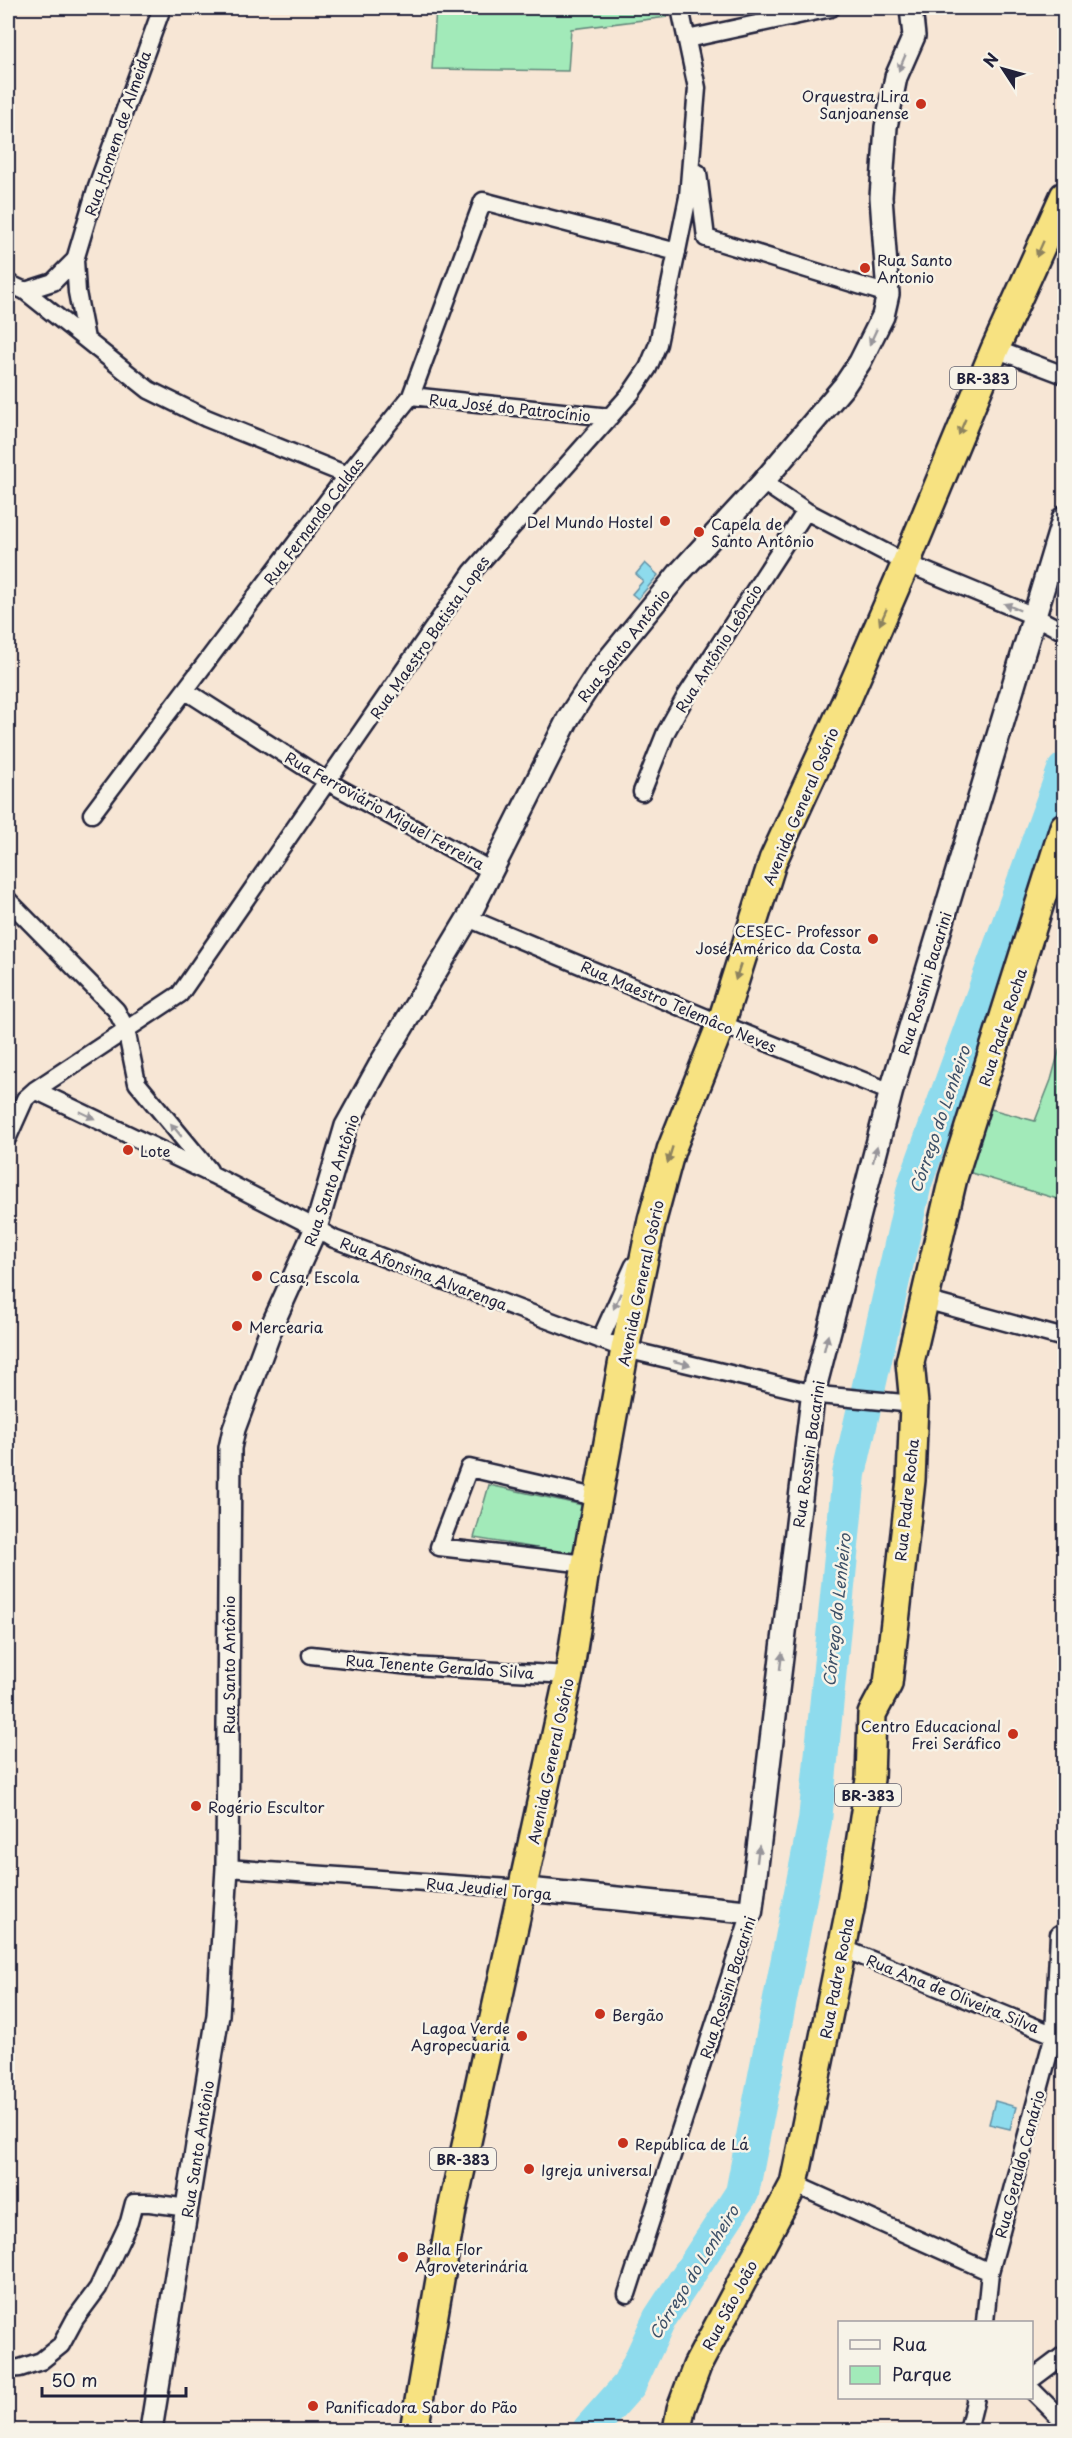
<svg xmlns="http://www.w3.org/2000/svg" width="1072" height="2438" font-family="'Playpen Sans',sans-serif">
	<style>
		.green { fill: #a2eab9; stroke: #62867a; stroke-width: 1.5 }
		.water { fill: #8edbed; stroke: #6391a6; stroke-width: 1.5 }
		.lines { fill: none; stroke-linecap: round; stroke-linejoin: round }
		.river { stroke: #8edbed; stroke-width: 34 }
		.minor-casing { stroke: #22223b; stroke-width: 21 }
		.tertiary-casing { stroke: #22223b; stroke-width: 26 }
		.secondary-casing { stroke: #22223b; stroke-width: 27 }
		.trunk-casing { stroke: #22223b; stroke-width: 32 }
		.minor { stroke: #f7f3e8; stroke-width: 16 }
		.tertiary { stroke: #f7f3e8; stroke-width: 21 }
		.secondary { stroke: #f7f3e8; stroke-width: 22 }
		.trunk { stroke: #f7e281; stroke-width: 27 }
		.oneway { fill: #97959a }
		.oneway2 { fill: #8c825e }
		.poi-dot { fill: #c8321e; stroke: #f7f3e8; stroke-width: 2 }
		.labels { text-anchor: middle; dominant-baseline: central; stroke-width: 5; stroke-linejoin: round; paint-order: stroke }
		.shield { fill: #f7f3e8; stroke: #62616f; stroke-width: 1.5 }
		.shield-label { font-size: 14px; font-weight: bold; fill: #22223b }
		.poi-label { font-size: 15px; fill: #22223b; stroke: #f7f3e8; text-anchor: start }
		.street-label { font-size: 15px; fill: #22223b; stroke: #f7f3e8 }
		.water-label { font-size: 16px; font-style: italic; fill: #3d5068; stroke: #f7f3e8 }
	</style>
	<rect width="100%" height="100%" fill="#f7e6d5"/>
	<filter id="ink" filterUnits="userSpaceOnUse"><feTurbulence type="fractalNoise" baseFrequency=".0167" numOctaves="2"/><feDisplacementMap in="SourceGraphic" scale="12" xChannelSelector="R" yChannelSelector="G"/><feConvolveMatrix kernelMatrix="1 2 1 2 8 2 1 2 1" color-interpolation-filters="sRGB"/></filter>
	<g filter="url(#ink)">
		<path class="green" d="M436,8H665L667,17L571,29L568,71L432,69Z
			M1064,1033V1201L968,1172L987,1108L1035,1121L1051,1080Z
			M489,1485L582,1505L573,1554L474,1538Z"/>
		<path class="water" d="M645,563L658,575L638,599L632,594L643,581L636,574Z
			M995,2101L1016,2107L1010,2129L989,2124Z"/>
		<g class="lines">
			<path class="river" d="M589,2430L629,2385L660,2318L742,2193L815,1821L849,1474L915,1183L1064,770"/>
			<g class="minor-casing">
				<path id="minor" d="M687,39L831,8
					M698,173L706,238L888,294
					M75,260L97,186L162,8
					M8,283L25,291L149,390L206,418L347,475
					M25,291L53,282L75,260L77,292L86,339
					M995,349L1064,375
					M411,396L610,417
					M763,482L806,511L906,563L1034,616L1064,632
					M186,691L328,782L492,871
					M642,792L666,732L686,696L806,511
					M92,814L347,475L411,396L483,201L677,252
					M8,900L116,1010L126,1029L137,1083L209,1170
					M468,918L721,1024L891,1092
					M35,1090L213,1175L316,1228L334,1239L625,1349L819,1395L914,1404
					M8,1137L25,1099L35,1090L180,994L472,572L631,393L648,368L658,344L688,197L697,88L680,8
					M925,1300L1064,1338
					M600,1340L634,1265
					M586,1564L439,1547L469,1468L599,1498
					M311,1655L411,1666L569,1675
					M227,1868L523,1889
					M842,1948L1064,2039
					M794,2184L990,2272
					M627,2294L751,1912
					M985,2322L990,2272L1054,2034L1059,1934
					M8,2369L20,2368L41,2361L61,2345L75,2319L98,2288L129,2222L134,2203H150L188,2208
					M1032,2379L1064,2355
					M1032,2390L1064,2422
					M968,2430L976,2398"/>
			</g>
			<g class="tertiary-casing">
				<path id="tertiary" d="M151,2430L218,2015L227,1868L230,1448L234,1429L274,1321L316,1228L346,1126L382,1061L468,918L569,717L599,671L680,572L763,482L844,386L860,362L883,316L888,294L881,197L886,127L896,77L914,36L911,8"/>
			</g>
			<g class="secondary-casing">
				<path id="secondary" d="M523,1889L751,1912L813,1394L891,1092L1064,518"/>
			</g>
			<g class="trunk-casing">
				<path id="trunk" d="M414,2430L452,2210L569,1675L586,1564L625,1349L652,1220L671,1150L721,1024L773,860L847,699L906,563L995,349L1064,196
					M677,2430L681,2409L697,2366L794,2184L850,1909L870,1779L872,1714L888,1684L911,1480L914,1404L910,1362L953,1178L1064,827"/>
			</g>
			<use href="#minor" class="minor"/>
			<use href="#tertiary" class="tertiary"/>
			<use href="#secondary" class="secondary"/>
			<use href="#trunk" class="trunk"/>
		</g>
		<defs><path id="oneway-solid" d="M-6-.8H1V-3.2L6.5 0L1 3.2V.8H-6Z" transform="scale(1.5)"/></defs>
		<g class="oneway">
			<use href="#oneway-solid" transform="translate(902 63) rotate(113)"/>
			<use href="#oneway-solid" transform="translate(873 337) rotate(115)"/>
			<use href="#oneway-solid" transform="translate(1012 607) rotate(-157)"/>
			<use href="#oneway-solid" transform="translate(87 1115) rotate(26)"/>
			<use href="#oneway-solid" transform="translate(176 1130) rotate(-130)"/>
			<use href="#oneway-solid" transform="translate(875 1154) rotate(-76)"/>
			<use href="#oneway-solid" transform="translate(617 1301) rotate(114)"/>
			<use href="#oneway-solid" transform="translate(826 1343) rotate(-76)"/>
			<use href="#oneway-solid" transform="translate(682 1363) rotate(13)"/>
			<use href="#oneway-solid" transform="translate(781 1661) rotate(-83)"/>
			<use href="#oneway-solid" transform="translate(758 1854) rotate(-83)"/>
		</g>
		<g class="oneway2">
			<use href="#oneway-solid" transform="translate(1040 249) rotate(114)"/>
			<use href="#oneway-solid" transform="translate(962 427) rotate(113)"/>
			<use href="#oneway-solid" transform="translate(883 617) rotate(114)"/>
			<use href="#oneway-solid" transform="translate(738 972) rotate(108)"/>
			<use href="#oneway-solid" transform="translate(670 1155) rotate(107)"/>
		</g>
	</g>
	<g class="poi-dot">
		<circle cx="921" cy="104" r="6"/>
		<circle cx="865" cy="268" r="6"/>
		<circle cx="665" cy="521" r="6"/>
		<circle cx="699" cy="532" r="6"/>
		<circle cx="873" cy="939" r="6"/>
		<circle cx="128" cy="1150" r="6"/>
		<circle cx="257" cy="1276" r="6"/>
		<circle cx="237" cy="1326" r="6"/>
		<circle cx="1013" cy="1734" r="6"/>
		<circle cx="196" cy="1806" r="6"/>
		<circle cx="600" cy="2014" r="6"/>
		<circle cx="522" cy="2036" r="6"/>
		<circle cx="623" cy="2143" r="6"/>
		<circle cx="529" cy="2169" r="6"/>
		<circle cx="403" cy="2257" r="6"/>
		<circle cx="313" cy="2406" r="6"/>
	</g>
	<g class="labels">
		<g class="shield">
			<rect x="950" y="367" width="66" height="22" rx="4.5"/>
			<rect x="835" y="1784" width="66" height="22" rx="4.5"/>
			<rect x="430" y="2148" width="66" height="22" rx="4.5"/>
		</g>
		<g class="shield-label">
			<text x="983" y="378">BR-383</text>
			<text x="868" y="1795">BR-383</text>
			<text x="463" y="2159">BR-383</text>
		</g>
		<g class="poi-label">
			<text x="909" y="95" text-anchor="end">Orquestra Lira<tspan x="909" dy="17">Sanjoanense</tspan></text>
			<text x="877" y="259">Rua Santo<tspan x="877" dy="17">Antonio</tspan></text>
			<text x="653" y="521" text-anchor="end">Del Mundo Hostel</text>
			<text x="711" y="523">Capela de<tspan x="711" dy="17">Santo Antônio</tspan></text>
			<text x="861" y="930" text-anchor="end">CESEC- Professor<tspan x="861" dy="17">José Américo da Costa</tspan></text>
			<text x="140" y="1150">Lote</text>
			<text x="269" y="1276">Casa, Escola</text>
			<text x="249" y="1326">Mercearia</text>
			<text x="1001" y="1725" text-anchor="end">Centro Educacional<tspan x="1001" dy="17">Frei Seráfico</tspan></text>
			<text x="208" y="1806">Rogério Escultor</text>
			<text x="612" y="2014">Bergão</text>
			<text x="510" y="2027" text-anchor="end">Lagoa Verde<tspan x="510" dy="17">Agropecuaria</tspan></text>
			<text x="635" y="2143">Republica de Lá</text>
			<text x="541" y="2169">Igreja universal</text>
			<text x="415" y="2248">Bella Flor<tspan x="415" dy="17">Agroveterinária</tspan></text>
			<text x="325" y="2406">Panificadora Sabor do Pão</text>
		</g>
		<g class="street-label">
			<text transform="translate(117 133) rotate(-71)">Rua Homem de Almeida</text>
			<text transform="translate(510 407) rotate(6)">Rua José do Patrocínio</text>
			<text transform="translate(313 521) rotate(-53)">Rua Fernando Caldas</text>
			<text transform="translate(429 637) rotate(-55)">Rua Maestro Batista Lopes</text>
			<text transform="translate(623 645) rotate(-52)">Rua Santo Antônio</text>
			<text transform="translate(718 648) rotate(-58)">Rua Antônio Leôncio</text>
			<text transform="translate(800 806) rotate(-67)">Avenida General Osório</text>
			<text transform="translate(385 810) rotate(29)">Rua Ferroviário Miguel Ferreira</text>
			<text transform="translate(924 983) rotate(-73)">Rua Rossini Bacarini</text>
			<text transform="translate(679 1006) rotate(23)">Rua Maestro Telemâco Neves</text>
			<text transform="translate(1002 1027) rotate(-72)">Rua Padre Rocha</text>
			<text transform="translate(331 1180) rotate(-71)">Rua Santo Antônio</text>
			<text transform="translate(424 1273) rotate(21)">Rua Afonsina Alvarenga</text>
			<text transform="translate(640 1283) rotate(-78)">Avenida General Osório</text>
			<text transform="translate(808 1454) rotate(-82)">Rua Rossini Bacarini</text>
			<text transform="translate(906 1500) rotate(-84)">Rua Padre Rocha</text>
			<text transform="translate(228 1665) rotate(-90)">Rua Santo Antônio</text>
			<text transform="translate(440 1666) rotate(4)">Rua Tenente Geraldo Silva</text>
			<text transform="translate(550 1761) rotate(-78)">Avenida General Osório</text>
			<text transform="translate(489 1888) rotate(5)">Rua Jeudiel Torga</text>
			<text transform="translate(836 1978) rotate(-79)">Rua Padre Rocha</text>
			<text transform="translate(727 1987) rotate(-72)">Rua Rossini Bacarini</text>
			<text transform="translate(953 1993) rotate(22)">Rua Ana de Oliveira Silva</text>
			<text transform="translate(197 2149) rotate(-81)">Rua Santo Antônio</text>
			<text transform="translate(1019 2164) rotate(-75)">Rua Geraldo Canário</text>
			<text transform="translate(729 2305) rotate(-62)">Rua São João</text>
		</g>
		<g class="water-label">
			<text transform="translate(939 1119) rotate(-71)">Córrego do Lenheiro</text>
			<text transform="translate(836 1610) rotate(-84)">Córrego do Lenheiro</text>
			<text transform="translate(693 2272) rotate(-58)">Córrego do Lenheiro</text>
		</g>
	</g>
	<rect width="1072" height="2438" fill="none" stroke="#f7f3e8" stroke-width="30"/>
	<rect x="15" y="15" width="1042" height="2408" fill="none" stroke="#22223b" stroke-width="2" filter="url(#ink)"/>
	<rect x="838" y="2321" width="195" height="78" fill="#f7f3e8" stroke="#a29fa3" stroke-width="1.5"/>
	<rect x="850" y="2340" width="30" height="9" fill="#f7f3e8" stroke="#a29fa3" stroke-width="1.5"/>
	<text x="892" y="2351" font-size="18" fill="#22223b">Rua</text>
	<rect x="850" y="2366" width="30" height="18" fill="#a2eab9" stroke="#a29fa3" stroke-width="1.5"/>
	<text x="892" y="2381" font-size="18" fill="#22223b">Parque</text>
	<g transform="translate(1003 69) rotate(306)" stroke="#f7f3e8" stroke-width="4.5" paint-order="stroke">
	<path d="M0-4.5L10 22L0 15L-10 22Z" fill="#22223b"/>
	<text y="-9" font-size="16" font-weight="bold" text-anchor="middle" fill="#22223b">N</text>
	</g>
	<path d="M42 2387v9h144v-9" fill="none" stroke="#22223b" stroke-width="3"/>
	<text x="51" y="2387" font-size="18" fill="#22223b" stroke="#f7f3e8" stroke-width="4.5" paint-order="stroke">50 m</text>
</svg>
